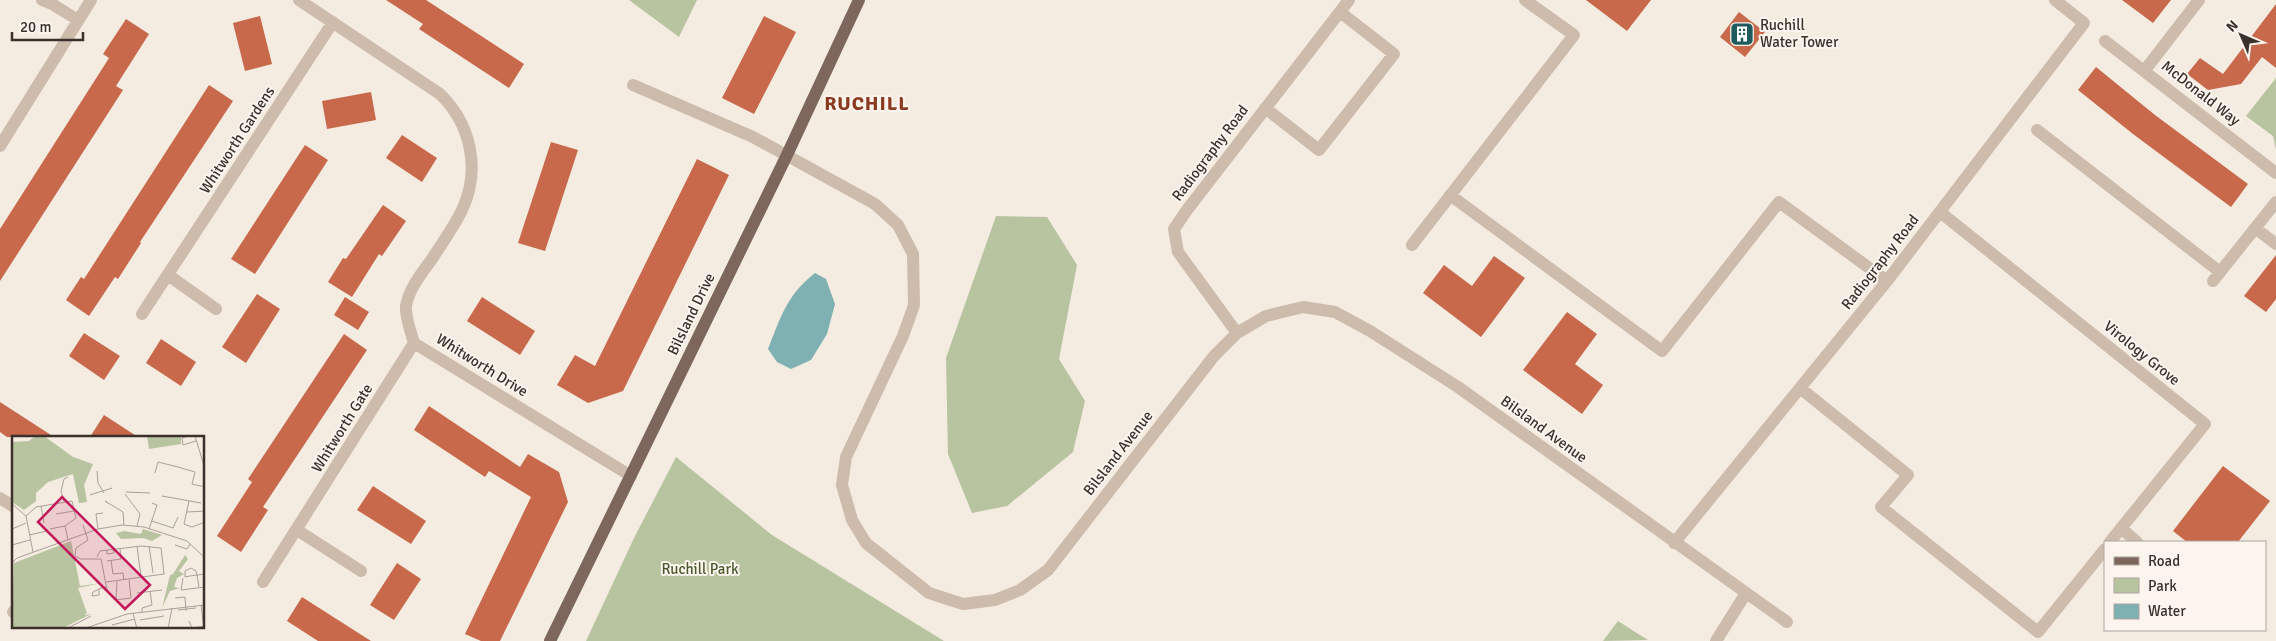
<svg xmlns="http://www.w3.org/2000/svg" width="2276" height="641" font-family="Signika,sans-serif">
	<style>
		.green { fill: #b8c4a0 }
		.water { fill: #7fb0b2 }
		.building { fill: #c8694b }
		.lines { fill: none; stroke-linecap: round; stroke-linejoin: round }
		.minor { stroke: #cdbbac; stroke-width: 12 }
		.major { stroke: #7d675c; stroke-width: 12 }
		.labels { text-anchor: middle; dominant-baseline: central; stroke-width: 4; stroke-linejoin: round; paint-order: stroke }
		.poi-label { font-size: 15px; fill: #3b302b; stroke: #fbf5ee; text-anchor: start }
		.street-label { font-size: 15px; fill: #3b302b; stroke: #fbf5ee }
		.park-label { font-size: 15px; fill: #4a5a2e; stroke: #fbf5ee }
		.district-label { font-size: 20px; font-weight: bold; letter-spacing: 1px; fill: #8c3b22; stroke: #fbf5ee }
		.inset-road { fill: none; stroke: #aaa098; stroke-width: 1 }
		.view { fill: #c2185b; fill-opacity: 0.15; stroke: #c2185b; stroke-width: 2.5 }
		.inset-edge { fill: none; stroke: #3b302b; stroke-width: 2.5 }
	</style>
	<rect width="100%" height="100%" fill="#f4ebe1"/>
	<path class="green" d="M629,0H697L679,37Z
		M2276,78V150L2273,136L2246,116Z
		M996,216L1047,217L1077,265L1059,359L1085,401L1073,452L1007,506L972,513L948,454L946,358Z
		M676,457L772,535L944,641H586L634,538Z
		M1618,621L1648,640L1603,641Z"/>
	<path class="water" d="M815,273L826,279L835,304L827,334L811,360L791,369L777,362L768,349C781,317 786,296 815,273Z"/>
	<path class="building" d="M386,0H426L524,64L509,88L419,29L423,24Z
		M1586,0H1651L1627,31Z
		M2122,0H2171L2153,23Z
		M2276,4V68L2262,57L2241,84L2208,90L2187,74L2200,58L2223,74Z
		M1739,12L1765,32L1745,57L1720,37Z
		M260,16L272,64L245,71L233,23Z
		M764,16L796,32L754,114L722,98Z
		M126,19L149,34L116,86L123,90L0,281V229L109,58L103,54Z
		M2096,67L2155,115L2248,184L2231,207L2133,134L2078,90Z
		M209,85L233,101L140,242L141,243L118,279L115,277L89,316L66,300L81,277L84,279Z
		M371,92L376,120L327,129L322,101Z
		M402,135L437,158L422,182L386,158Z
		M551,142L578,150L545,251L518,243Z
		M305,145L328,160L255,274L231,259Z
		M697,159L729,175L623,391L588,403L557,385L575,355L595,366Z
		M383,205L406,221L382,256L379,254L352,297L328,282L343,258L346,259Z
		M2276,255V299L2266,312L2244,296Z
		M1494,256L1525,278L1481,337L1423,293L1444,265L1472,286Z
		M257,294L280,309L246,363L222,347Z
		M345,297L369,312L358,330L334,315Z
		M482,297L535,331L520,355L467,321Z
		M1567,312L1597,334L1575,364L1603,385L1582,414L1523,370Z
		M84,333L120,356L104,380L69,356Z
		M344,334L367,350L263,507L268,510L241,552L217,536L252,482L248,479Z
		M161,339L196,362L181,386L146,363Z
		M0,402L54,437H7L0,432Z
		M429,406L520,467L528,454L559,472L568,502L500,641H481L465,634L531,497L489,471L485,477L414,430Z
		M104,415L138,437H90Z
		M2223,466L2270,501L2238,542H2187L2173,531Z
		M373,486L426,521L411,544L357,510Z
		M397,563L421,579L394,620L370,605Z
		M302,597L371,641H318L287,621Z"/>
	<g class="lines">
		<path class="minor" d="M42,0L52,4L78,20
			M299,0L440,94C471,124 481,170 462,210C454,227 442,243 432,259C422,273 409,288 406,306C405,317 411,332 414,343L631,476
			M2105,41L2276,173
			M2145,70L2199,0
			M633,85L753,137L875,204L898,225L913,254L914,305L903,336L846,457L842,485L852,520L866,543L929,593L963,604L995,600L1020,590L1048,570L1214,356L1237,333L1266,316L1303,307L1335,312L1370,331L1458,387L1787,622
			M1265,108L1319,150L1394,54L1340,12
			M2037,130L2220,272
			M0,146L91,0
			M1450,195L1662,351L1779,202L1887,281
			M1940,212L2205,424L2110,542
			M2255,228L2276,244
			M1412,245L1574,35L1525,0
			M168,275L216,309
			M2213,281L2276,202
			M142,314L333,22
			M1237,333L1178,252L1174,229L1187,210L1349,0
			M1800,388L1908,475L1881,507L2038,632L2105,549
			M0,498L14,507
			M2121,528L2137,542
			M297,530L361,571
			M1674,543L1887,281L2084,23L2055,0
			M263,582L414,343
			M13,612L14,611
			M1716,641L1746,593"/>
		<path class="major" d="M550,641L786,157L859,0"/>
	</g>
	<defs>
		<g id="building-square" transform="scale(1.25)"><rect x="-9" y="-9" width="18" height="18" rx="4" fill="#1f5a5e" stroke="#fbf5ee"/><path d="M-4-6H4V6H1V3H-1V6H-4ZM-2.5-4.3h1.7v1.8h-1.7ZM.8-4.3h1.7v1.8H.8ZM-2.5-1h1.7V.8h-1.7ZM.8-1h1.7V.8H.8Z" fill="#fff"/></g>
	</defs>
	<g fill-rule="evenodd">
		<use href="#building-square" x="1742" y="34"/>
	</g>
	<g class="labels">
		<g class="poi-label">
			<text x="1760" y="25">Ruchill<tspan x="1760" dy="17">Water Tower</tspan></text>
		</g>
		<g class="street-label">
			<text transform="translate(2201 93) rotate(38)">McDonald Way</text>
			<text transform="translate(237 140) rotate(-57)">Whitworth Gardens</text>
			<text transform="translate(1210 153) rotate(-53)">Radiography Road</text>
			<text transform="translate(1880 262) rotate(-52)">Radiography Road</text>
			<text transform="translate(691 314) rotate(-64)">Bilsland Drive</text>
			<text transform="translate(2142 353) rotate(39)">Virology Grove</text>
			<text transform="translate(482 365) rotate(32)">Whitworth Drive</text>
			<text transform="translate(342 428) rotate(-58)">Whitworth Gate</text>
			<text transform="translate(1544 429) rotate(36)">Bilsland Avenue</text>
			<text transform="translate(1118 453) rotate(-52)">Bilsland Avenue</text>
		</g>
		<g class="park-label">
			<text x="700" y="569">Ruchill Park</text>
		</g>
		<g class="district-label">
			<text x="867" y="103">RUCHILL</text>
		</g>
	</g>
	<g transform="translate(12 436)">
		<rect width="192" height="192" fill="#f4ebe1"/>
		<path d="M23,0H32L61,21L81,28L72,49L75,66L67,67L61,38L36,46L24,57V65L12,74L0,66V6L17,5ZM135,0H169V8L137,13ZM131,93L150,99L140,105L131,102L109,103L104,97L112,95L129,98ZM59,105L68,150L89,147L66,152L75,177L72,179L79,178L51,192H0L2,127ZM173,119L176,123L167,135L172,138L165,142L162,151L168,152L158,155L150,172L158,139L161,138Z" fill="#b8c4a0"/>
		<path class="inset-road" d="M176,0L170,2L171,9L184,5M183,0L193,33M85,35L86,47L92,57M143,37L146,26L166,31L183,36L180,48L193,51M114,56L138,57M113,58L128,78L125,90M78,59L100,52M150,60L189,67M52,65L49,55L52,43L56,41M177,65L172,88L180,91L193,86M96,67L93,65L111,76L112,89M0,68L14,80M29,70L32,87M175,76L193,75M44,78L62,75M140,85L161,92L166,81M71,89L76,104L64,112L63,120L69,123H89L95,154M0,93L14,87M38,93L53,90M86,93L84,78L91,77M137,93L145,69L140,67M17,99L35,95M0,109L18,104M163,109L175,113L178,108M125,110L129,141M137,110L141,137M95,114V118L102,117L101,113M21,116L14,80L24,71L60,65L64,82L53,90L56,104M85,121L88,115L129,110L149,112L152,138L94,146M99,124L101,138L111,137L112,144M95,125L109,123L108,112M0,127L5,122L86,93L110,89L132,91L175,105L193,122M171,142L169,154L193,151M105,145L104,164L119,162L117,144M187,151L185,139L184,135L179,132L173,135V141L178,140L185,139L193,138M87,153V159L80,160L81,156L89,152L95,151M125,157L150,154M163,162L173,161L174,175M189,169L192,193M166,174L184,172M130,176V172L140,169L138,155M121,177L125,193M128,184L152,180M177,185L180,192L193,190M100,189L123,183M54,193L79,180M71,193L115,178L193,169M156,193L160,172"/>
		<path class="view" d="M50,61L138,149L113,173L26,86Z"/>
		<rect width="192" height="192" class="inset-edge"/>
	</g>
	<rect x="2104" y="541" width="162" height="90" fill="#fbf5ee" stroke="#aea6a0"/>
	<rect x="2114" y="557" width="25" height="8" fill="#7d675c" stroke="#aea6a0"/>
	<text x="2148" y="566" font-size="15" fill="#3b302b">Road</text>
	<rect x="2114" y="578" width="25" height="15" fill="#b8c4a0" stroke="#aea6a0"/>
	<text x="2148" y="591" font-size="15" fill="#3b302b">Park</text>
	<rect x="2114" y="604" width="25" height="15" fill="#7fb0b2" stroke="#aea6a0"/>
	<text x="2148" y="616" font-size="15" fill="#3b302b">Water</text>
	<g transform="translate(2241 35) rotate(315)" stroke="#fbf5ee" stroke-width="4" paint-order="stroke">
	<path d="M0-4L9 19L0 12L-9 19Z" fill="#3b302b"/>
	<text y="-8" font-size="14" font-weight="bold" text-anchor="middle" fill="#3b302b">N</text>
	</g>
	<path d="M12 32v8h71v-8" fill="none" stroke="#3b302b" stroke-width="2.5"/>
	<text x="20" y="32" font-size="15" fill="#3b302b" stroke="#fbf5ee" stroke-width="4" paint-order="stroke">20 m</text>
</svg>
